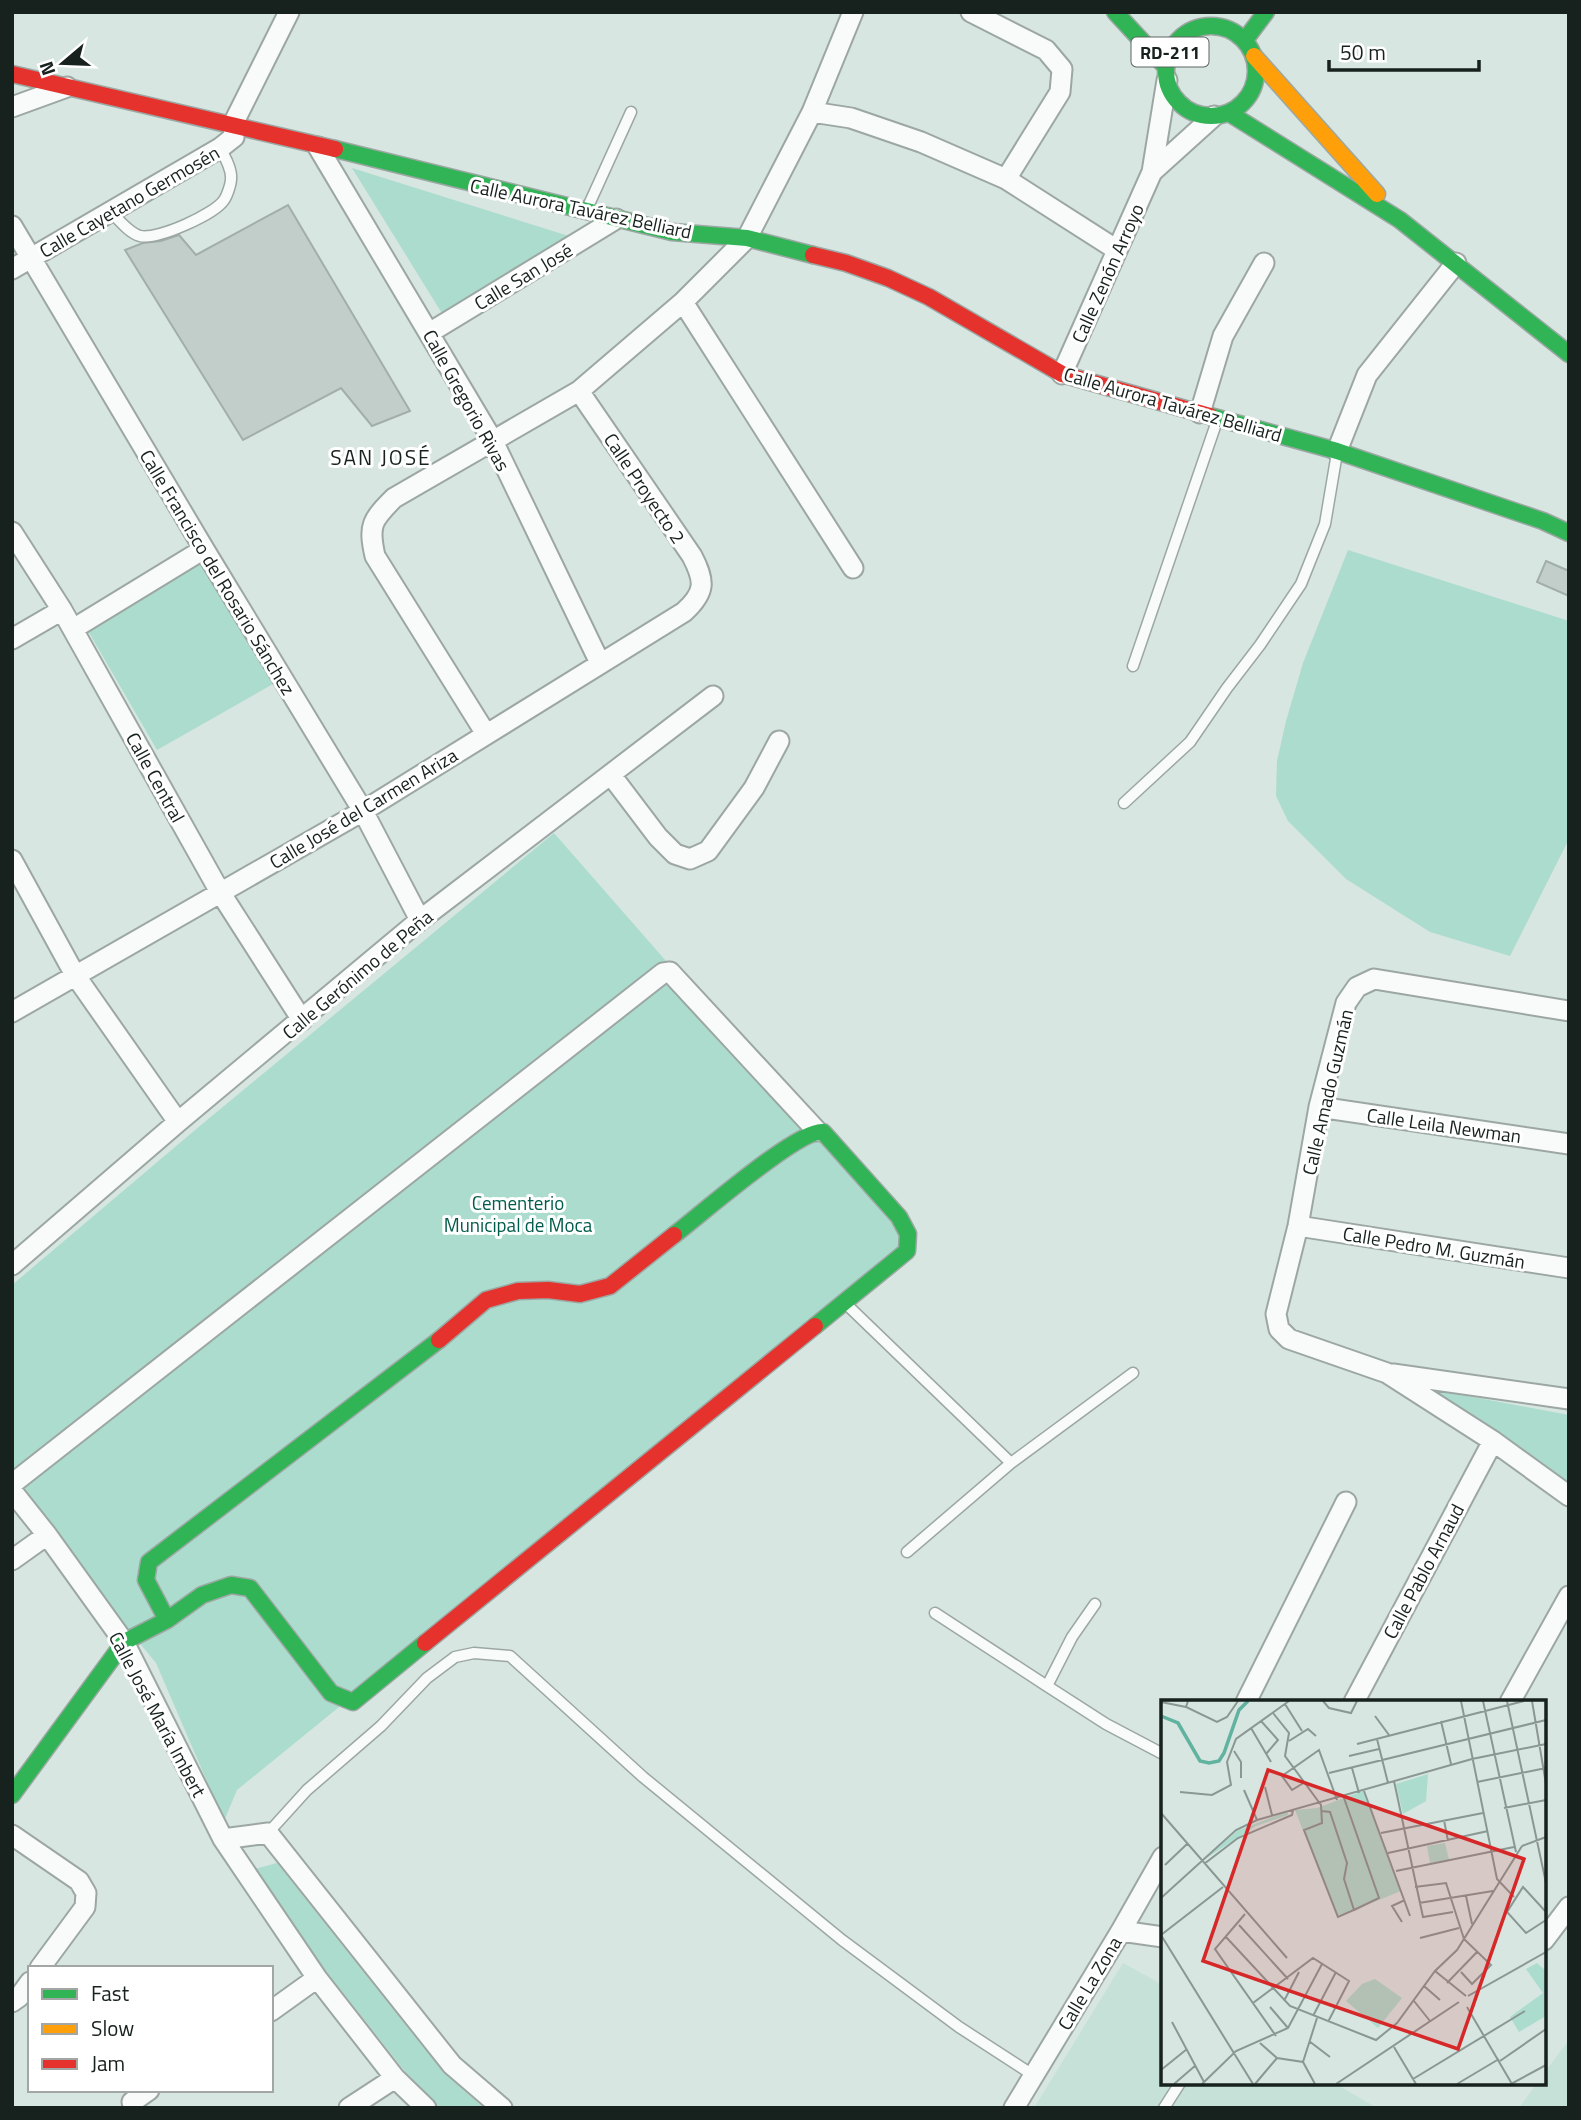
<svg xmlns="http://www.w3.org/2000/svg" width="1581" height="2120" font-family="'Titillium Web',sans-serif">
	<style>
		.built { fill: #c6e1d8 }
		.green { fill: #acdccd }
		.building { fill: #c2ceca; stroke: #a2aeaa; stroke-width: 2 }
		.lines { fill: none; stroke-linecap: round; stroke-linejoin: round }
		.lane-casing { stroke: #9ca7a3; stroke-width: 13 }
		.street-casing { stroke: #9ca7a3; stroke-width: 23 }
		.fast-casing { stroke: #9ca7a3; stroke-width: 19 }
		.slow-casing { stroke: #9ca7a3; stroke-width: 19 }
		.jam-casing { stroke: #9ca7a3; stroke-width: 19 }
		.lane { stroke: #f9fbfa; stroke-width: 10 }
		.street { stroke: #f9fbfa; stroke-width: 19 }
		.fast { stroke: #30b455; stroke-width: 16 }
		.slow { stroke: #ff9f0a; stroke-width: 16 }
		.jam { stroke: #e5322d; stroke-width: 16 }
		.labels { text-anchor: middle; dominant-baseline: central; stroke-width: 6; stroke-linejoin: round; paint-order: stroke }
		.shield { fill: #fff; stroke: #5d6462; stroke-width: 2 }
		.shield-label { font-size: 18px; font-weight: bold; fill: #17211e }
		.street-label { font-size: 19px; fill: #17211e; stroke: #fff }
		.park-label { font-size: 19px; fill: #005c4a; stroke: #fff }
		.neighbourhood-label { font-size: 21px; letter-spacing: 2px; fill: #17211e; stroke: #fff }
		.inset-river { fill: none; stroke: #61b29f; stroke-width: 3.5 }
		.inset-road { fill: none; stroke: #8a9793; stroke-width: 2 }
		.view { fill: #d62828; fill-opacity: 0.15; stroke: #d62828; stroke-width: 3.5 }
		.inset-edge { fill: none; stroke: #17211e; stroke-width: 3.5 }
	</style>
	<rect width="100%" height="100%" fill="#d7e6e1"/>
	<path class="built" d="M1123,1963L1163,1985V2083H1334L1377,2108H1034Z
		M1569,2040V2108H1519L1537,2083H1544V2073Z"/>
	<path class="green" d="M352,168L572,237L443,315Z
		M1348,550L1569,621V839L1510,956L1430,932L1346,879L1288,821L1276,796L1277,761L1286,721L1303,663Z
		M200,557L273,684L157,750L87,629Z
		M554,833L911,1241L237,1790L224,1821L156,1663L12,1487V1285L201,1125Z
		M1426,1388L1569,1415V1483Z
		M277,1863L443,2072L484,2108H438L418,2088L247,1871Z"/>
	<path class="building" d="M288,205L410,411L372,426L341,388L243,440L125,250L143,243L161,241L179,235L196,255Z
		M1546,561L1569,571V596L1537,582Z"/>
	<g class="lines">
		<g class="lane-casing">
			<path id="lane" d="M586,211L631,112
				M111,212C119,220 129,233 140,236C158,240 215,214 224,200C227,196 231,184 231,179C232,169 225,157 220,148
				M1133,666L1218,418
				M1124,803L1190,742L1227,688L1260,645L1301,584L1325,524L1337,453
				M844,1302L1011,1463L1133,1373
				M907,1552L1011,1463
				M1095,1604L1072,1637L1047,1686L1106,1724L1163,1754
				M935,1613L1047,1686
				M268,1833L307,1790L381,1726L427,1678L455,1657L474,1653L510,1656L643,1777L842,1940L959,2027L1033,2075
				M1164,2108L1180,2083"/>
		</g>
		<g class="street-casing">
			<path id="street" d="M971,12L1046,50L1062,69L1060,92L1006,179
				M12,107L67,87
				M812,112L851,118L921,142L1006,179L1117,250
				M318,147L493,441L600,663
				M1152,172L1214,116
				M12,226L204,549L363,811L420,920
				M12,269L220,148L234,137L233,124L289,12
				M683,302L853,568
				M429,333L616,219
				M1062,374L1152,172L1167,80
				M1200,413L1223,336L1264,263
				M1337,451L1367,375L1456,263
				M12,532L62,610L220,892L302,1020
				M73,629L204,549
				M12,639L62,610
				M486,734L375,556C368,525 372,520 394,498L579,391L683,302L747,238L812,112L853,12
				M611,775L658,837L675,854L690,859L708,851L754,788L779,741
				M12,860L75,975L178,1122
				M1569,1011L1374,979L1357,987L1346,1003L1319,1107L1298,1226L1276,1314L1279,1329L1289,1339L1387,1373L1493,1441L1569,1496
				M12,1012L363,811L684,612C706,592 705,581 692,556L579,391
				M1319,1107L1569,1144
				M1298,1226L1569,1268
				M12,1265L178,1122L420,920L713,696
				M1393,1374L1569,1399
				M12,1484L663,973L670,972L817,1131
				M12,1491L47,1535L124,1642L223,1839L317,1978L395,2078L426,2108
				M12,1560L47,1535
				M1246,1702L1346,1502
				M1354,1702L1493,1441
				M1510,1702L1569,1596
				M12,1835L79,1881L86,1893L85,1907L40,1968
				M223,1839L268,1833L452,2065L502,2108
				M1121,1931L1163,1937
				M1544,1940L1569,1907
				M12,2002L19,1997L30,1982
				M271,2011L317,1978
				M132,2102L149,2090
				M349,2108L395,2078
				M1014,2108L1121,1931L1163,1857"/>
		</g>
		<g class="fast-casing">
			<path id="fast" d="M1115,12L1166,67
				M1166 71a45 45 0 1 1 90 0a45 45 0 1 1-90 0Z
				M1245,40L1266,12
				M1229,113L1400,220L1569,354
				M335,149L672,232L747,238L813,255
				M1210,416L1337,451L1543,521L1569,533
				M674,1235C698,1217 799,1128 823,1132L899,1217L908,1234L907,1251L815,1326
				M167,1620L146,1580L149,1562L439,1340
				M12,1795L124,1642L167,1620L202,1595L231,1585L250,1588L331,1693L353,1702L425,1643"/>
		</g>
		<g class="slow-casing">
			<path id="slow" d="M1254,56L1377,194"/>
		</g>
		<g class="jam-casing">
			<path id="jam" d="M12,74L335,149
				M813,255L846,263L888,278L929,297L1062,374L1210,416
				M439,1340L486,1300L518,1291L548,1290L580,1294L610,1286L674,1235
				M425,1643L815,1326"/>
		</g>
		<use href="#lane" class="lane"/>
		<use href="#street" class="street"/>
		<use href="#fast" class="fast"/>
		<use href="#slow" class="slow"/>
		<use href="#jam" class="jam"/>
	</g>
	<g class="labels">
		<rect class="shield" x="1131.5" y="37.5" width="77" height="29" rx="5"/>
		<g class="shield-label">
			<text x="1170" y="52">RD-211</text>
		</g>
		<g class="street-label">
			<text transform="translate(129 201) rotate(-30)">Calle Cayetano Germosén</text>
			<text transform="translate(581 208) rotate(12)">Calle Aurora Tavárez Belliard</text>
			<text transform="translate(1107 273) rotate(-66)">Calle Zenón Arroyo</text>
			<text transform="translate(523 276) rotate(-31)">Calle San José</text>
			<text transform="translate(467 400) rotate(61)">Calle Gregorio Rivas</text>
			<text transform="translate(1173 404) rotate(16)">Calle Aurora Tavárez Belliard</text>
			<text transform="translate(645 488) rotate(56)">Calle Proyecto 2</text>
			<text transform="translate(218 572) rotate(59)">Calle Francisco del Rosario Sánchez</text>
			<text transform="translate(156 777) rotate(61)">Calle Central</text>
			<text transform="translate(363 808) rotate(-31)">Calle José del Carmen Ariza</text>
			<text transform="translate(357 974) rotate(-40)">Calle Gerónimo de Peña</text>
			<text transform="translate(1327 1092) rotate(-77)">Calle Amado Guzmán</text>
			<text transform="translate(1444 1125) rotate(8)">Calle Leila Newman</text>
			<text transform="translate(1434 1247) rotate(9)">Calle Pedro M. Guzmán</text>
			<text transform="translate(1423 1571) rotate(-62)">Calle Pablo Arnaud</text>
			<text transform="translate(158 1714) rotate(62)">Calle José María Imbert</text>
			<text transform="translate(1089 1983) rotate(-59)">Calle La Zona</text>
		</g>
		<g class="park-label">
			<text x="518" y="1202">Cementerio<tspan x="518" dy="22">Municipal de Moca</tspan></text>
		</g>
		<g class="neighbourhood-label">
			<text x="381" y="457">SAN JOSÉ</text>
		</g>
	</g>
	<g transform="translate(1161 1700)">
		<rect width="385" height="385" fill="#d7e6e1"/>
		<path d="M267,74L265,101L242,114L235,84ZM202,91L240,191L176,217L134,110L156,108ZM127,111V115L95,126L44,159L76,131ZM284,143L288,160L269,163L266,146ZM376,263L385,271V316L358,332L349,317L382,293L365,269ZM214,279L241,298L217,328L185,301L201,284Z" fill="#acdccd"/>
		<path class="inset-river" d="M0,16L17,23L39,61L48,63L58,61L63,53L78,10L87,1"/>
		<path class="inset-road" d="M27,1L25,7L56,22L66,17L77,1M162,1L168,8L190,13L196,1M300,1L336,179L353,197M322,1L355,152M346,1L385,183M371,1L385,84M0,2L25,7M124,4L141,31M112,13L128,33L124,56L160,105L161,123L143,130L177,217L193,210L183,179L186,163L169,112L161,111M214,16L228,35M100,21L117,40L105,54M280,21L290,64M90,28L110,62M216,39L227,83M128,41L147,29L155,36M196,44L363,1M73,51L80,62V78M188,56L218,49M191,68L198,93M168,73L385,20M233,81L262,217L292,212M144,82L131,90L121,76L158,50L176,100M316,82L385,68M104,87L111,115M83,90L96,120M203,91L249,216M19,92L51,95L70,85L66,62L75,39L128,1M183,98L218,198L193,210M343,108L385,100M0,113L126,258M283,120L287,141M220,133L322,113M361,146L385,137M227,153L327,131M43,164L77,138L131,115L132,110M4,165L26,144M235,171L353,147M62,187L0,235L92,384M254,187L285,183L303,239L330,265L311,284L300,272M305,196L311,224M0,198L75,130L96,120L311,59L385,44M258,203L332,191M385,212L362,187L346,212L365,233L385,220M84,214L54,249L115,336M241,222L231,206L244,200M78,225L127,279M65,237L129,306L215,340L236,323L274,271L296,250L361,146M259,238L298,228M274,271L305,296M286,283L316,252M263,286L279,300M307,296L385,252M123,301L138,272M253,301L269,321M92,303L152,258L188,281L167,322M109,307L127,328M306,307L351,384M152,316L175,272M11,322L43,382M148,341L169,357M99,343L116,358L142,362L154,384M233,347L255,384M339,361L385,329M142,362L156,318M0,370L26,349M252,379L364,311M13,384L35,365M41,384L75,351L127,328L161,264M94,384L116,358M175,384L298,302M296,384L338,359M350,384L385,365"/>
		<path class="view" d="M107,70L363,159L297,349L42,261Z"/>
		<rect width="385" height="385" class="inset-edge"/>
	</g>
	<rect width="1581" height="2120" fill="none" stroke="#17211e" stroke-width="28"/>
	<rect x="28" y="1966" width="245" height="126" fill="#ffffff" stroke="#a2a6a5" stroke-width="2"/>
	<rect x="42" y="1989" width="35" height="10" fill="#30b455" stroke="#a2a6a5" stroke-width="2"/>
	<text x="91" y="2001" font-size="21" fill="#17211e">Fast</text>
	<rect x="42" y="2024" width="35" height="10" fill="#ff9f0a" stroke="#a2a6a5" stroke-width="2"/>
	<text x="91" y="2036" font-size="21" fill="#17211e">Slow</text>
	<rect x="42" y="2059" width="35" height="10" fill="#e5322d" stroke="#a2a6a5" stroke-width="2"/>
	<text x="91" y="2071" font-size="21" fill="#17211e">Jam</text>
	<g transform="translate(63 63) rotate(251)" stroke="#ffffff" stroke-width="5" paint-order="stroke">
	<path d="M0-5L12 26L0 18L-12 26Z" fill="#17211e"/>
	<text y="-10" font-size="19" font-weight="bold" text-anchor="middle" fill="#17211e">N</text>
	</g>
	<path d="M1329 60v10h150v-10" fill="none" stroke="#17211e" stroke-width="3.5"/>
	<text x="1340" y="60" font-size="21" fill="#17211e" stroke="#ffffff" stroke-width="5" paint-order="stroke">50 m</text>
</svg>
